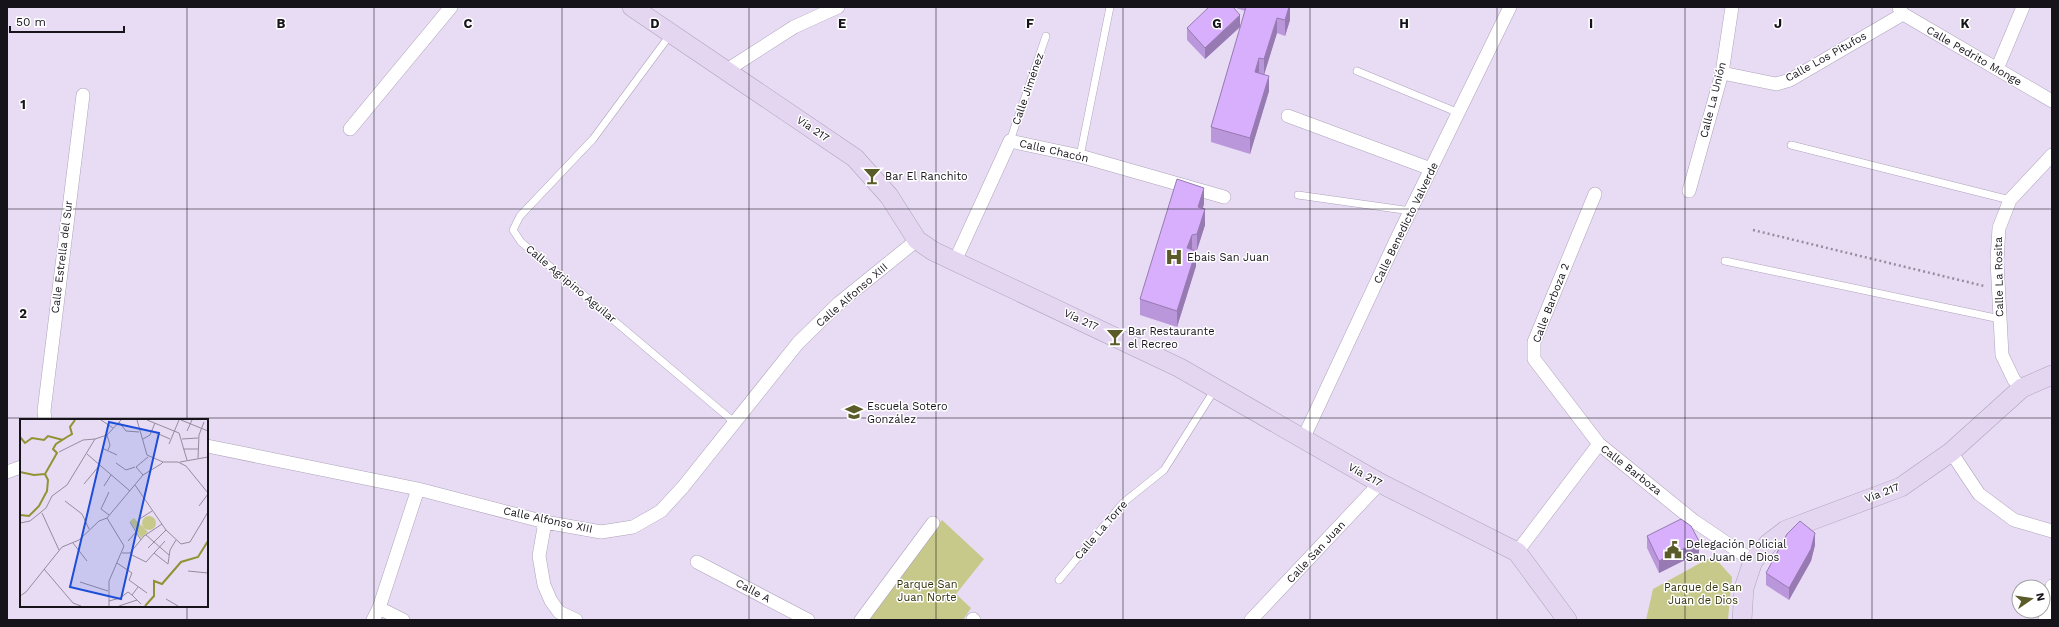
<svg xmlns="http://www.w3.org/2000/svg" width="2059" height="627" font-family="'Work Sans',sans-serif">
	<style>
		.park { fill: #c7c98b }
		.lines { fill: none; stroke-linecap: round; stroke-linejoin: round }
		.service-casing { stroke: #aea3ba; stroke-width: 8 }
		.minor-casing { stroke: #aea3ba; stroke-width: 14 }
		.secondary-casing { stroke: #aea3ba; stroke-width: 20 }
		.path { stroke: #958d9e; stroke-width: 2.5; stroke-dasharray: 2 3; stroke-linecap: butt }
		.service { stroke: #fff; stroke-width: 7 }
		.minor { stroke: #fff; stroke-width: 13 }
		.secondary { stroke: #e4d5f0; stroke-width: 19 }
		.wall { fill: #ba96da }
		.shaded-wall { fill: #977ab1 }
		.building { fill: #d8affd; stroke: #977ab1 }
		.grid { fill: none; stroke: #17131b; stroke-width: 1; stroke-opacity: 0.55 }
		.labels { text-anchor: middle; dominant-baseline: central; stroke-width: 3; stroke-linejoin: round; paint-order: stroke }
		.street-label { font-size: 11px; fill: #17131b; stroke: #fff }
		.poi-label { font-size: 11px; fill: #17131b; stroke: #fff; text-anchor: start }
		.park-label { font-size: 11px; fill: #323209; stroke: #fff }
		.inset-river { fill: none; stroke: #919234; stroke-width: 2 }
		.inset-road { fill: none; stroke: #948c9d; stroke-width: 1 }
		.view { fill: #1d4ed8; fill-opacity: 0.15; stroke: #1d4ed8; stroke-width: 2 }
		.inset-edge { fill: none; stroke: #17131b; stroke-width: 2 }
		.grid-label { font-size: 13px; text-anchor: middle; font-weight: bold; fill: #17131b; stroke: #fff; stroke-width: 3; stroke-linejoin: round; paint-order: stroke }
	</style>
	<rect width="100%" height="100%" fill="#e8dcf4"/>
	<path class="park" d="M942,520L984,559L956,594L971,608L963,620H867Z
		M1713,556L1732,577L1728,620H1646L1653,589Z"/>
	<g class="lines">
		<g class="service-casing">
			<path id="service" d="M670,35L593,139L520,216L513,230L521,242L734,422
				M1357,71L1459,113
				M1010,141L1046,36
				M1791,145L2010,200
				M1080,156L1110,7
				M1298,195L1411,211
				M1725,261L2000,319
				M1059,580L1123,503L1164,470L1215,389"/>
		</g>
		<g class="minor-casing">
			<path id="minor" d="M1899,8L1903,14L2052,101
				M1997,69L2023,7
				M727,70L794,27L838,7
				M1722,73L1776,84L1790,80L1903,14
				M1288,116L1431,169
				M350,129L451,7
				M1689,191L1722,73L1732,7
				M1595,194L1534,342V359L1599,444
				M955,261L1010,141L1080,156L1224,197
				M2022,388L2014,380L2002,355L1997,261L1999,228L2010,200L2052,155
				M45,420L44,411L83,95
				M1303,439L1399,234L1510,7
				M207,446L418,489L545,522L601,532L633,527L661,511L683,487L798,343L839,303L917,240
				M1951,452L1979,494L2014,520L2052,531
				M7,472L21,467
				M545,522L539,556L544,585L551,601L559,612L576,620
				M1517,552L1599,444L1694,521L1753,561
				M697,562L808,620
				M379,608L403,620
				M973,619L974,620
				M373,620L379,608L418,489
				M861,620L933,523
				M1251,620L1380,483
				M2045,620L2052,586"/>
		</g>
		<g class="secondary-casing">
			<path id="secondary" d="M632,7L855,158L889,196L917,240L933,251L1180,368L1380,483L1517,552L1567,620
				M1742,620L1744,588L1753,561L1769,543L1786,530L1901,487L1951,452L2022,388L2052,375"/>
		</g>
		<path class="path" d="M1753,230L1984,286"/>
		<use href="#service" class="service"/>
		<use href="#minor" class="minor"/>
		<use href="#secondary" class="secondary"/>
	</g>
	<path class="wall" d="M1236,7H1290V20L1285,36L1277,33L1264,74L1269,91L1250,154L1211,142V127L1245,11L1236,8Z
		M1240,27L1205,59L1187,40V28Z
		M1204,204L1203,208L1205,225L1197,250H1193L1196,266L1177,327L1140,315V299Z
		M1647,536L1699,553L1659,573L1647,548Z
		M1815,545L1811,561L1789,600L1766,585V573Z"/>
	<path class="shaded-wall" d="M1289,7H1290V20L1285,36V20Z
		M1240,15V27L1205,59V48Z
		M1277,18V33L1264,75V59Z
		M1259,58V73L1255,72Z
		M1269,76V91L1250,154V138Z
		M1204,188V204L1198,222V207Z
		M1205,209V225L1197,250V234Z
		M1192,235V250L1187,248Z
		M1196,251V266L1177,327V311Z
		M1815,533V545L1811,561L1789,600V588Z
		M1699,541V553L1659,573V561Z"/>
	<path class="building" d="M1209,7H1233L1240,15L1205,48L1187,28Z
		M1246,7H1289L1285,20L1277,18L1264,59L1259,58L1255,72L1269,76L1250,138L1211,127Z
		M1177,179L1204,188L1198,207L1205,209L1197,234L1192,235L1187,248L1196,251L1177,311L1140,299Z
		M1681,519L1691,526L1699,541L1659,561L1647,536Z
		M1800,521L1815,533L1811,549L1789,588L1766,573L1787,534Z"/>
	<path class="grid" d="M187,7V420M374,7V620M562,7V620M749,7V620M936,7V620M1123,7V620M1310,7V620M1497,7V620M1685,7V620M1872,7V620M7,209H2052M7,418H2052M187,606V620"/>
	<defs>
		<g id="bar-bare" transform="scale(1.38)"><path d="M-6-5H6L.8 .8V4.5H3.5V6h-7V4.5H-.8V.8Z" fill="#5a5b28" stroke="#fff" stroke-width="2.5" paint-order="stroke"/></g>
		<g id="hospital-bare" transform="scale(1.38)"><path d="M-5-5h3v3.5h4V-5h3V5h-3V1.5h-4V5h-3Z" fill="#5a5b28" stroke="#fff" stroke-width="2.5" paint-order="stroke"/></g>
		<g id="school-bare" transform="scale(1.38)"><path d="M0-5L7-2L0 1L-7-2ZM-4 1L0 2.5L4 1V4Q0 6-4 4Z" fill="#5a5b28" stroke="#fff" stroke-width="2.5" paint-order="stroke"/></g>
		<g id="civic-bare" transform="scale(1.38)"><path d="M-.6-6.5H3V-4.5H.6V-3L4-1V1h2V6H-6V1h2V-1L-.6-3ZM-1.2 2.5V6h2.4V2.5Z" fill="#5a5b28" stroke="#fff" stroke-width="2.5" paint-order="stroke"/></g>
	</defs>
	<g fill-rule="evenodd">
		<use href="#bar-bare" x="872" y="176"/>
		<use href="#hospital-bare" x="1174" y="257"/>
		<use href="#bar-bare" x="1115" y="337"/>
		<use href="#school-bare" x="854" y="412"/>
		<use href="#civic-bare" x="1673" y="550"/>
	</g>
	<g class="labels">
		<g class="street-label">
			<text transform="translate(1974 56) rotate(30)">Calle Pedrito Monge</text>
			<text transform="translate(1826 57) rotate(-29)">Calle Los Pitufos</text>
			<text transform="translate(1028 89) rotate(-71)">Calle Jiménez</text>
			<text transform="translate(1713 100) rotate(-76)">Calle La Unión</text>
			<text transform="translate(813 129) rotate(34)">Vía 217</text>
			<text transform="translate(1054 151) rotate(13)">Calle Chacón</text>
			<text transform="translate(1406 223) rotate(-64)">Calle Benedicto Valverde</text>
			<text transform="translate(62 257) rotate(-83)">Calle Estrella del Sur</text>
			<text transform="translate(1999 277) rotate(-91)">Calle La Rosita</text>
			<text transform="translate(571 284) rotate(40)">Calle Agripino Aguilar</text>
			<text transform="translate(852 295) rotate(-41)">Calle Alfonso XIII</text>
			<text transform="translate(1551 303) rotate(-69)">Calle Barboza 2</text>
			<text transform="translate(1081 320) rotate(25)">Vía 217</text>
			<text transform="translate(1631 470) rotate(38)">Calle Barboza</text>
			<text transform="translate(1365 475) rotate(29)">Vía 217</text>
			<text transform="translate(1882 493) rotate(-21)">Vía 217</text>
			<text transform="translate(548 520) rotate(12)">Calle Alfonso XIII</text>
			<text transform="translate(1101 530) rotate(-49)">Calle La Torre</text>
			<text transform="translate(1316 552) rotate(-47)">Calle San Juan</text>
			<text transform="translate(753 591) rotate(28)">Calle A</text>
		</g>
		<g class="poi-label">
			<text x="885" y="176">Bar El Ranchito</text>
			<text x="1187" y="257">Ebais San Juan</text>
			<text x="1128" y="331">Bar Restaurante<tspan x="1128" dy="13">el Recreo</tspan></text>
			<text x="867" y="406">Escuela Sotero<tspan x="867" dy="13">González</tspan></text>
			<text x="1686" y="544">Delegación Policial<tspan x="1686" dy="13">San Juan de Dios</tspan></text>
		</g>
		<g class="park-label">
			<text x="927" y="584">Parque San<tspan x="927" dy="13">Juan Norte</tspan></text>
			<text x="1703" y="587">Parque de San<tspan x="1703" dy="13">Juan de Dios</tspan></text>
		</g>
	</g>
	<g transform="translate(20 419)">
		<rect width="188" height="188" fill="#e8dcf4"/>
		<path d="M122 104a7 7 0 1 1 14 0a7 7 0 1 1-14 0ZM114,99L128,113L121,119L110,102Z" fill="#c7c98b"/>
		<path class="inset-river" d="M0,18L5,24L12,19L24,21L28,17L43,21M47,18L52,15L50,8L55,1M0,53L14,56L25,55M0,96L9,97L19,87L27,72L28,61L25,55L37,34L33,30L36,25L47,18M125,187L134,177V162L142,165L161,143L178,138L188,122"/>
		<path class="inset-road" d="M81,1L93,9M127,1L159,14L167,41M161,1L188,12M99,3L106,12L119,13M132,12L150,20M167,12L172,1M87,16L90,26L88,31M123,20L130,16L135,4M162,20L178,19M149,25L159,1M82,29L97,36M163,30H178M39,33L63,21L75,20M67,35L110,72M178,39L179,16L184,3M143,43H158L166,47L188,74M160,43L188,38M96,44L106,51L115,48M123,56L116,48L128,38M64,65L79,47M115,66L146,111L161,125L170,123L188,93M84,67L91,56M45,82L62,95L69,110M179,87L188,75M22,94L39,131M89,96L81,90L89,73M87,99L104,127L89,162V187M118,101L132,92M110,103L121,121M0,104L10,102L26,89L32,77L47,66L75,20L87,16L101,1M126,116L149,136M108,122L117,112M53,124L67,142M128,129L146,111M102,134H110L124,117L142,105M134,134L148,145L150,131L156,121M110,135L126,143L145,122M97,144L112,154L109,161L127,174M24,150L53,184L61,187M168,152L188,154M60,163L88,172M118,168L112,176L121,185M0,177L6,173L42,128L59,121L79,102L87,99L123,56L141,45L143,43L127,36L117,1M146,180L158,187M89,182L100,179L108,173L112,176M99,187L117,181"/>
		<path class="view" d="M89,3L139,14L101,180L50,168Z"/>
		<rect width="188" height="188" class="inset-edge"/>
	</g>
	<g class="grid-label">
		<text x="281" y="28">B</text>
		<text x="468" y="28">C</text>
		<text x="655" y="28">D</text>
		<text x="842" y="28">E</text>
		<text x="1030" y="28">F</text>
		<text x="1217" y="28">G</text>
		<text x="1404" y="28">H</text>
		<text x="1591" y="28">I</text>
		<text x="1778" y="28">J</text>
		<text x="1965" y="28">K</text>
		<text x="23" y="109">1</text>
		<text x="23" y="318">2</text>
	</g>
	<rect width="2059" height="627" fill="none" stroke="#17131b" stroke-width="16"/>
	<g transform="translate(2031 599) rotate(77)"><circle r="19" fill="#ffffff" stroke="#a2a1a4"/>
	<path d="M0-3L7 15L0 10L-7 15Z" fill="#5a5b28"/>
	<text y="-6" font-size="11" font-weight="bold" text-anchor="middle" fill="#17131b">N</text>
	</g>
	<path d="M10 26v6h114v-6" fill="none" stroke="#17131b" stroke-width="2"/>
	<text x="16" y="26" font-size="12" fill="#17131b" stroke="#ffffff" stroke-width="3" paint-order="stroke">50 m</text>
</svg>
